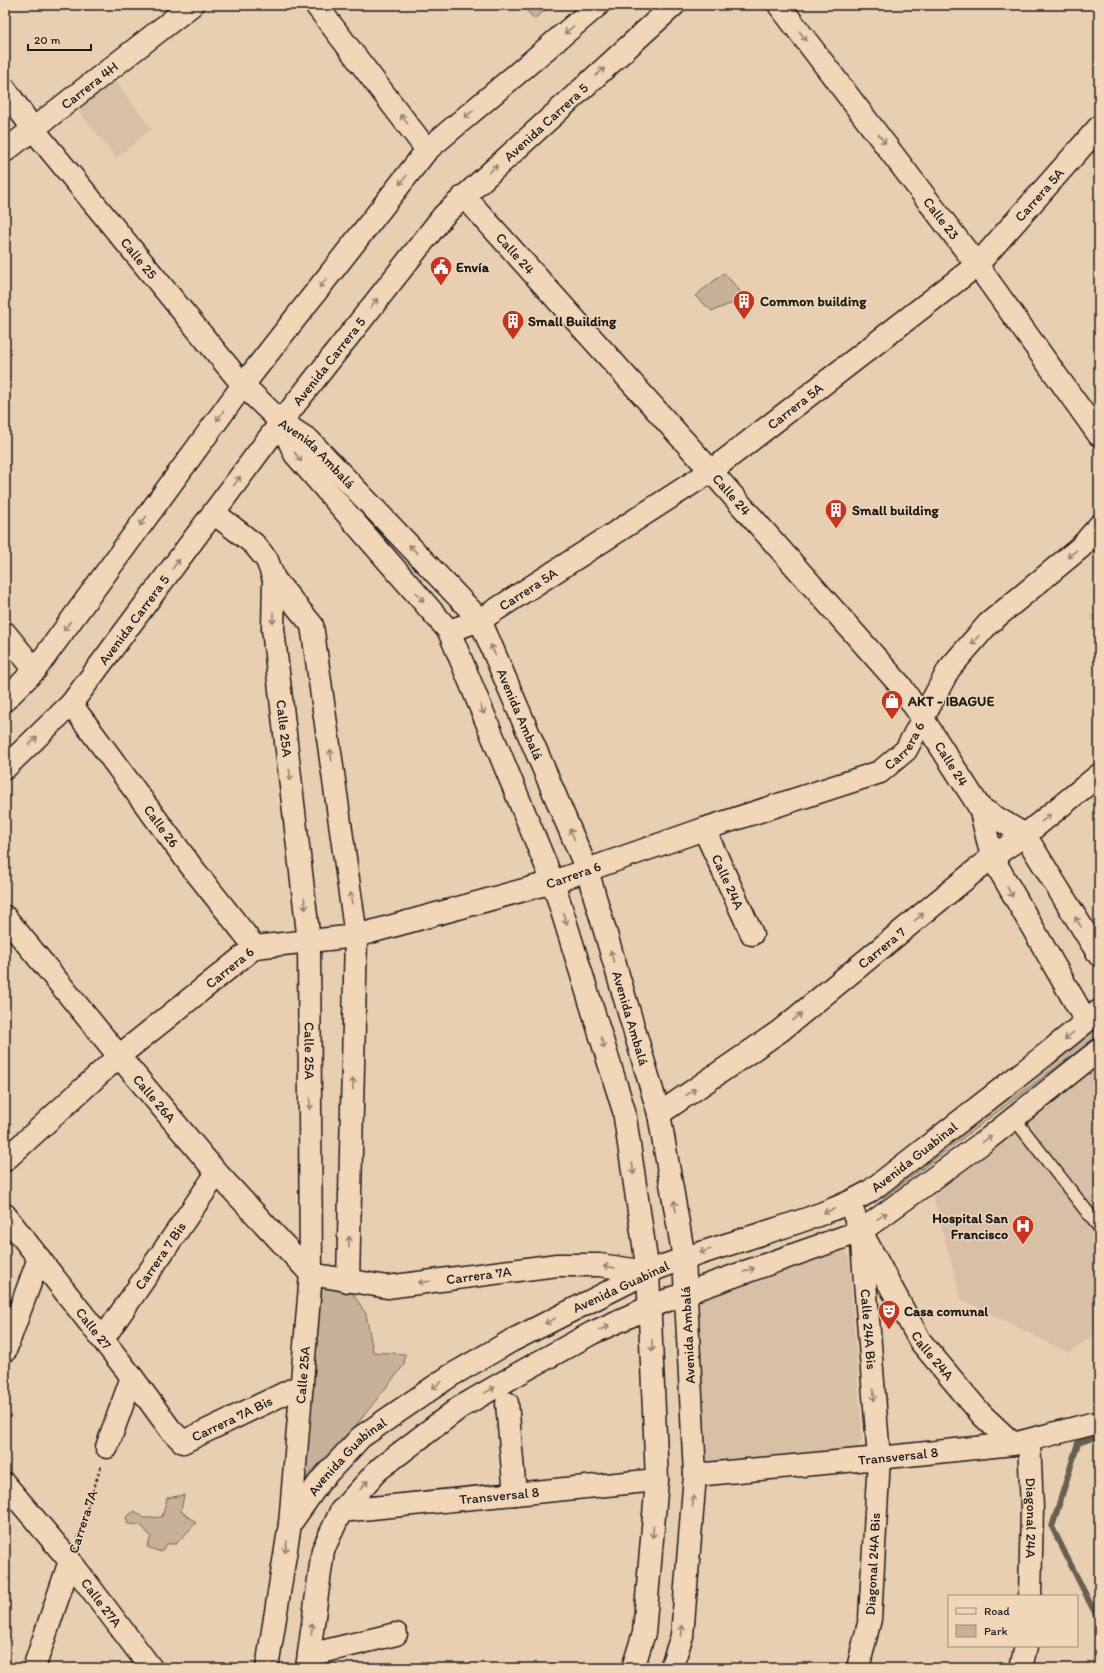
<svg xmlns="http://www.w3.org/2000/svg" width="1104" height="1673" font-family="Itim,sans-serif">
	<style>
		.built { fill: #d8c0a6 }
		.green { fill: #c7b199; stroke: #72665a }
		.lines { fill: none; stroke-linecap: round; stroke-linejoin: round }
		.stream { stroke: #685e53; stroke-width: 6 }
		.lane-casing { stroke: #1c1c1c; stroke-width: 15 }
		.street-casing { stroke: #1c1c1c; stroke-width: 25 }
		.secondary-casing { stroke: #1c1c1c; stroke-width: 25 }
		.primary-casing { stroke: #1c1c1c; stroke-width: 25 }
		.path { stroke: #1c1c1c; stroke-width: 2.5; stroke-dasharray: 3 3; stroke-linecap: butt }
		.lane { stroke: #f2d6b8; stroke-width: 12 }
		.street { stroke: #f2d6b8; stroke-width: 22 }
		.secondary { stroke: #f2d6b8; stroke-width: 22 }
		.primary { stroke: #f2d6b8; stroke-width: 22 }
		.oneway { stroke: #928272 }
		.labels { text-anchor: middle; dominant-baseline: central; stroke-width: 3; stroke-linejoin: round; paint-order: stroke }
		.street-label { font-size: 14px; fill: #1c1c1c; stroke: #f2d6b8 }
		.poi-label { font-size: 14px; font-weight: bold; fill: #1c1c1c; stroke: #f2d6b8; text-anchor: start }
	</style>
	<rect width="100%" height="100%" fill="#e9cfb2"/>
	<filter id="ink" filterUnits="userSpaceOnUse"><feTurbulence type="fractalNoise" baseFrequency=".025" numOctaves="2"/><feDisplacementMap in="SourceGraphic" scale="8" xChannelSelector="R" yChannelSelector="G"/><feConvolveMatrix kernelMatrix="1 2 1 2 8 2 1 2 1" color-interpolation-filters="sRGB"/></filter>
	<g filter="url(#ink)">
		<path class="built" d="M115,80L152,129L116,158L77,109Z
			M1099,1065V1331L1069,1353L961,1299L932,1193Z
			M839,1250L847,1253L849,1258L862,1439L856,1450L707,1463L699,1456L697,1302L710,1290Z"/>
		<path class="green" d="M522,5H552L534,19Z
			M724,273L740,291L744,299L712,311L695,296Z
			M1099,1027V1035L1094,1039L882,1199L878,1193Z
			M323,1282L350,1289L366,1314L373,1352L405,1354L404,1365L330,1458L295,1492Z
			M184,1495L181,1511L196,1523L176,1544H167L161,1552L147,1547L151,1537L141,1525L128,1524L126,1517L135,1511L144,1518L162,1517L167,1498Z"/>
		<g class="lines">
			<path class="stream" d="M1099,1436L1078,1443L1052,1527L1099,1621"/>
			<g class="lane-casing">
				<path id="lane" d="M1013,1117L1099,1227"/>
			</g>
			<g class="street-casing">
				<g id="street">
					<path d="M316,5L427,150"/>
					<path id="s1" d="M779,5L977,265L1099,435"/>
					<path id="s2" d="M5,89L33,129L243,385"/>
					<path id="s3" d="M5,151L192,5"/>
					<path id="s4" d="M464,196L711,471L900,685"/>
					<path d="M214,513L254,544L267,560L274,579L312,625L356,936L348,1281"/>
					<path id="s5" d="M274,579L273,629L309,942L311,1274L290,1524"/>
					<path id="s6" d="M449,631L480,620L711,471L977,265L1099,127"/>
					<path d="M5,633L35,670"/>
					<path id="s7" d="M71,704L191,866L255,947"/>
					<path id="s8" d="M923,719L980,808L992,857L1086,1021"/>
					<path d="M980,808L1025,835L1099,955"/>
					<path id="s9" d="M704,829L752,934"/>
					<path id="s10" d="M5,917L119,1056L217,1173L311,1274L387,1287L557,1265H599L648,1272"/>
					<path id="s11" d="M659,1114L780,1031L992,857L1025,835L1099,775"/>
					<path id="s12" d="M849,1203L861,1231L879,1458L870,1619L858,1668"/>
					<path id="s13" d="M5,1215L132,1377L170,1429L183,1442L302,1385"/>
					<path id="s14" d="M865,1239L920,1341L982,1415L1013,1444"/>
					<path id="s15" d="M103,1339L217,1173"/>
					<path d="M5,1351L39,1258"/>
					<path d="M507,1403L515,1494"/>
					<path id="s16" d="M1029,1441L1032,1509L1030,1596"/>
					<path d="M107,1447L132,1377"/>
					<path id="s17" d="M695,1475L879,1458L1013,1444L1099,1422"/>
					<path id="s18" d="M5,1484L70,1561L151,1668"/>
					<path id="s19" d="M341,1511L657,1480"/>
					<path d="M309,1655L396,1634"/>
					<path d="M34,1668L70,1561"/>
					<path d="M1021,1668L1026,1646"/>
				</g>
			</g>
			<g class="secondary-casing">
				<g id="secondary">
					<path id="s20" d="M243,385L281,422L309,440L480,620L587,870L659,1114L684,1258"/>
					<path d="M900,685L923,719"/>
					<path d="M5,700L35,670L243,385L427,150L598,5"/>
					<path id="s21" d="M5,768L71,704L281,422L444,215L674,5"/>
					<path id="s22" d="M5,1160L119,1056L255,947L356,936L553,882L704,829L880,772L906,750L949,669L988,624L1081,547L1099,526"/>
					<path id="s23" d="M267,1668L290,1524L321,1480L361,1437L450,1376L511,1341L648,1272L624,1111L553,882L449,631L295,454L281,422"/>
					<path d="M307,1668L323,1550L341,1511L378,1470L459,1408L523,1371L592,1333L650,1307"/>
				</g>
			</g>
			<g class="primary-casing">
				<g id="primary">
					<path d="M650,1307L686,1293L861,1231L989,1138L1099,1050"/>
					<path id="s24" d="M633,1668L644,1633L657,1480L648,1272C685,1257 723,1246 761,1234C798,1222 835,1211 869,1192L1045,1055L1099,1011"/>
					<path d="M671,1668L682,1636L695,1475L684,1258"/>
				</g>
			</g>
			<path class="path" d="M78,1538L101,1466"/>
			<use href="#lane" class="lane"/>
			<use href="#street" class="street"/>
			<use href="#secondary" class="secondary"/>
			<use href="#primary" class="primary"/>
		</g>
		<defs><path id="oneway-shaft" d="M-6 0H5M1.5-3L5.5 0L1.5 3" fill="none" stroke-width="1.6" stroke-linecap="round" stroke-linejoin="round"/></defs>
		<g class="oneway">
			<use href="#oneway-shaft" transform="translate(569 30) rotate(140)"/>
			<use href="#oneway-shaft" transform="translate(803 36) rotate(53)"/>
			<use href="#oneway-shaft" transform="translate(600 72) rotate(-42)"/>
			<use href="#oneway-shaft" transform="translate(469 114) rotate(140)"/>
			<use href="#oneway-shaft" transform="translate(404 119) rotate(-128)"/>
			<use href="#oneway-shaft" transform="translate(882 139) rotate(53)"/>
			<use href="#oneway-shaft" transform="translate(493 169) rotate(-42)"/>
			<use href="#oneway-shaft" transform="translate(403 180) rotate(128)"/>
			<use href="#oneway-shaft" transform="translate(323 283) rotate(128)"/>
			<use href="#oneway-shaft" transform="translate(374 303) rotate(-52)"/>
			<use href="#oneway-shaft" transform="translate(220 416) rotate(126)"/>
			<use href="#oneway-shaft" transform="translate(298 457) rotate(53)"/>
			<use href="#oneway-shaft" transform="translate(237 481) rotate(-54)"/>
			<use href="#oneway-shaft" transform="translate(143 521) rotate(126)"/>
			<use href="#oneway-shaft" transform="translate(413 549) rotate(-134)"/>
			<use href="#oneway-shaft" transform="translate(1072 554) rotate(140)"/>
			<use href="#oneway-shaft" transform="translate(176 564) rotate(-53)"/>
			<use href="#oneway-shaft" transform="translate(420 597) rotate(49)"/>
			<use href="#oneway-shaft" transform="translate(273 618) rotate(91)"/>
			<use href="#oneway-shaft" transform="translate(67 626) rotate(126)"/>
			<use href="#oneway-shaft" transform="translate(975 640) rotate(131)"/>
			<use href="#oneway-shaft" transform="translate(493 650) rotate(-113)"/>
			<use href="#oneway-shaft" transform="translate(482 709) rotate(68)"/>
			<use href="#oneway-shaft" transform="translate(33 741) rotate(-44)"/>
			<use href="#oneway-shaft" transform="translate(331 755) rotate(-98)"/>
			<use href="#oneway-shaft" transform="translate(290 775) rotate(83)"/>
			<use href="#oneway-shaft" transform="translate(1046 818) rotate(-39)"/>
			<use href="#oneway-shaft" transform="translate(572 834) rotate(-113)"/>
			<use href="#oneway-shaft" transform="translate(1010 892) rotate(60)"/>
			<use href="#oneway-shaft" transform="translate(351 898) rotate(-98)"/>
			<use href="#oneway-shaft" transform="translate(305 904) rotate(83)"/>
			<use href="#oneway-shaft" transform="translate(919 917) rotate(-39)"/>
			<use href="#oneway-shaft" transform="translate(565 919) rotate(73)"/>
			<use href="#oneway-shaft" transform="translate(1078 922) rotate(-122)"/>
			<use href="#oneway-shaft" transform="translate(612 956) rotate(-106)"/>
			<use href="#oneway-shaft" transform="translate(797 1017) rotate(-39)"/>
			<use href="#oneway-shaft" transform="translate(1069 1036) rotate(140)"/>
			<use href="#oneway-shaft" transform="translate(603 1043) rotate(73)"/>
			<use href="#oneway-shaft" transform="translate(353 1084) rotate(-89)"/>
			<use href="#oneway-shaft" transform="translate(691 1092) rotate(-35)"/>
			<use href="#oneway-shaft" transform="translate(310 1104) rotate(90)"/>
			<use href="#oneway-shaft" transform="translate(987 1139) rotate(-38)"/>
			<use href="#oneway-shaft" transform="translate(633 1169) rotate(82)"/>
			<use href="#oneway-shaft" transform="translate(675 1206) rotate(-100)"/>
			<use href="#oneway-shaft" transform="translate(829 1211) rotate(159)"/>
			<use href="#oneway-shaft" transform="translate(882 1216) rotate(-35)"/>
			<use href="#oneway-shaft" transform="translate(349 1242) rotate(-89)"/>
			<use href="#oneway-shaft" transform="translate(705 1251) rotate(163)"/>
			<use href="#oneway-shaft" transform="translate(609 1267) rotate(-172)"/>
			<use href="#oneway-shaft" transform="translate(749 1270) rotate(-20)"/>
			<use href="#oneway-shaft" transform="translate(424 1282) rotate(173)"/>
			<use href="#oneway-shaft" transform="translate(550 1321) rotate(152)"/>
			<use href="#oneway-shaft" transform="translate(604 1328) rotate(-24)"/>
			<use href="#oneway-shaft" transform="translate(652 1346) rotate(88)"/>
			<use href="#oneway-shaft" transform="translate(437 1385) rotate(146)"/>
			<use href="#oneway-shaft" transform="translate(490 1390) rotate(-30)"/>
			<use href="#oneway-shaft" transform="translate(874 1395) rotate(86)"/>
			<use href="#oneway-shaft" transform="translate(364 1485) rotate(-49)"/>
			<use href="#oneway-shaft" transform="translate(693 1501) rotate(-86)"/>
			<use href="#oneway-shaft" transform="translate(653 1532) rotate(95)"/>
			<use href="#oneway-shaft" transform="translate(286 1547) rotate(99)"/>
			<use href="#oneway-shaft" transform="translate(312 1629) rotate(-83)"/>
			<use href="#oneway-shaft" transform="translate(682 1631) rotate(-84)"/>
		</g>
	</g>
	<defs>
		<g id="civic-pin" transform="scale(1.15)"><path d="M0 17L-7.5 6A9.5 9.5 0 1 1 7.5 6Z" fill="#c8321e" stroke="#f2d6b8"/><path d="M-.6-6.5H3V-4.5H.6V-3L4-1V1h2V6H-6V1h2V-1L-.6-3ZM-1.2 2.5V6h2.4V2.5Z" fill="#fff"/></g>
		<g id="building-pin" transform="scale(1.15)"><path d="M0 17L-7.5 6A9.5 9.5 0 1 1 7.5 6Z" fill="#c8321e" stroke="#f2d6b8"/><path d="M-4-6H4V6H1V3H-1V6H-4ZM-2.5-4.3h1.7v1.8h-1.7ZM.8-4.3h1.7v1.8H.8ZM-2.5-1h1.7V.8h-1.7ZM.8-1h1.7V.8H.8Z" fill="#fff"/></g>
		<g id="shop-pin" transform="scale(1.15)"><path d="M0 17L-7.5 6A9.5 9.5 0 1 1 7.5 6Z" fill="#c8321e" stroke="#f2d6b8"/><path d="M-5-2.5h2.3a2.7 3.5 0 0 1 5.4 0H5L5.5 6h-11ZM-1.5-2.5h3a1.5 2.3 0 0 0-3 0Z" fill="#fff"/></g>
		<g id="hospital-pin" transform="scale(1.15)"><path d="M0 17L-7.5 6A9.5 9.5 0 1 1 7.5 6Z" fill="#c8321e" stroke="#f2d6b8"/><path d="M-5-5h3v3.5h4V-5h3V5h-3V1.5h-4V5h-3Z" fill="#fff"/></g>
		<g id="theatre-pin" transform="scale(1.15)"><path d="M0 17L-7.5 6A9.5 9.5 0 1 1 7.5 6Z" fill="#c8321e" stroke="#f2d6b8"/><path d="M-5-5.5Q0-4 5-5.5V0Q5 5 0 6Q-5 5-5 0ZM-3.3-2.5H-1v1.5H-3.3ZM1-2.5H3.3v1.5H1ZM-2.8 1Q0 5.5 2.8 1Z" fill="#fff"/></g>
	</defs>
	<g fill-rule="evenodd">
		<use href="#civic-pin" x="441" y="267"/>
		<use href="#building-pin" x="744" y="301"/>
		<use href="#building-pin" x="513" y="321"/>
		<use href="#building-pin" x="836" y="510"/>
		<use href="#shop-pin" x="892" y="701"/>
		<use href="#hospital-pin" x="1023" y="1226"/>
		<use href="#theatre-pin" x="889" y="1311"/>
	</g>
	<g class="labels">
		<g class="street-label">
			<text stroke="none"><textPath href="#s3" startOffset="107">Carrera 4H</textPath></text>
			<text stroke="none"><textPath href="#s21" startOffset="845">Avenida Carrera 5</textPath></text>
			<text stroke="none"><textPath href="#s6" startOffset="738">Carrera 5A</textPath></text>
			<text stroke="none"><textPath href="#s1" startOffset="268">Calle 23</textPath></text>
			<text stroke="none"><textPath href="#s4" startOffset="77">Calle 24</textPath></text>
			<text stroke="none"><textPath href="#s2" startOffset="216">Calle 25</textPath></text>
			<text stroke="none"><textPath href="#s21" startOffset="521">Avenida Carrera 5</textPath></text>
			<text stroke="none"><textPath href="#s6" startOffset="414">Carrera 5A</textPath></text>
			<text stroke="none"><textPath href="#s20" startOffset="101">Avenida Ambalá</textPath></text>
			<text stroke="none"><textPath href="#s4" startOffset="401">Calle 24</textPath></text>
			<text stroke="none"><textPath href="#s6" startOffset="90">Carrera 5A</textPath></text>
			<text stroke="none"><textPath href="#s21" startOffset="197">Avenida Carrera 5</textPath></text>
			<text stroke="none"><textPath href="#s20" startOffset="437">Avenida Ambalá</textPath></text>
			<text stroke="none"><textPath href="#s5" startOffset="150">Calle 25A</textPath></text>
			<text stroke="none"><textPath href="#s22" startOffset="1016">Carrera 6</textPath></text>
			<text stroke="none"><textPath href="#s8" startOffset="53">Calle 24</textPath></text>
			<text stroke="none"><textPath href="#s7" startOffset="152">Calle 26</textPath></text>
			<text stroke="none"><textPath href="#s22" startOffset="656">Carrera 6</textPath></text>
			<text stroke="none"><textPath href="#s9" startOffset="58">Calle 24A</textPath></text>
			<text stroke="none"><textPath href="#s11" startOffset="278">Carrera 7</textPath></text>
			<text stroke="none"><textPath href="#s22" startOffset="296">Carrera 6</textPath></text>
			<text stroke="none"><textPath href="#s20" startOffset="761">Avenida Ambalá</textPath></text>
			<text stroke="none"><textPath href="#s5" startOffset="474">Calle 25A</textPath></text>
			<text stroke="none"><textPath href="#s10" startOffset="235">Calle 26A</textPath></text>
			<text stroke="none"><textPath href="#s24" startOffset="691">Avenida Guabinal</textPath></text>
			<text stroke="none"><textPath href="#s15" startOffset="101">Carrera 7 Bis</textPath></text>
			<text stroke="none"><textPath href="#s10" startOffset="640">Carrera 7A</textPath></text>
			<text transform="translate(621 1287) rotate(-25)">Avenida Guabinal</text>
			<text stroke="none"><textPath href="#s13" startOffset="144">Calle 27</textPath></text>
			<text stroke="none"><textPath href="#s12" startOffset="129">Calle 24A Bis</textPath></text>
			<text transform="translate(688 1335) rotate(-93)">Avenida Ambalá</text>
			<text stroke="none"><textPath href="#s14" startOffset="135">Calle 24A</textPath></text>
			<text transform="translate(303 1375) rotate(-85)">Calle 25A</text>
			<text stroke="none"><textPath href="#s13" startOffset="343">Carrera 7A Bis</textPath></text>
			<text stroke="none"><textPath href="#s17" startOffset="204">Transversal 8</textPath></text>
			<text stroke="none"><textPath href="#s23" startOffset="235">Avenida Guabinal</textPath></text>
			<text stroke="none"><textPath href="#s19" startOffset="159">Transversal 8</textPath></text>
			<text stroke="none"><textPath href="#s16" startOffset="77">Diagonal 24A</textPath></text>
			<text transform="translate(83 1522) rotate(-72)">Carrera 7A</text>
			<text transform="translate(873 1564) rotate(-87)">Diagonal 24A Bis</text>
			<text stroke="none"><textPath href="#s18" startOffset="153">Calle 27A</textPath></text>
		</g>
		<g class="poi-label">
			<text x="456" y="267">Envía</text>
			<text x="760" y="301">Common building</text>
			<text x="528" y="321">Small Building</text>
			<text x="852" y="510">Small building</text>
			<text x="908" y="701">AKT - IBAGUE</text>
			<text x="1008" y="1218" text-anchor="end">Hospital San<tspan x="1008" dy="16">Francisco</tspan></text>
			<text x="904" y="1311">Casa comunal</text>
		</g>
	</g>
	<rect width="1104" height="1673" fill="none" stroke="#f2d6b8" stroke-width="20"/>
	<rect x="10" y="10" width="1084" height="1653" fill="none" stroke="#1c1c1c" stroke-width="1.5" filter="url(#ink)"/>
	<rect x="948" y="1595" width="130" height="52" fill="#f2d6b8" stroke="#9c8c7a"/>
	<rect x="956" y="1608" width="20" height="6" fill="#f2d6b8" stroke="#9c8c7a"/>
	<text x="984" y="1615" font-size="12" fill="#1c1c1c">Road</text>
	<rect x="956" y="1625" width="20" height="12" fill="#c7b199" stroke="#9c8c7a"/>
	<text x="984" y="1635" font-size="12" fill="#1c1c1c">Park</text>
	<path d="M28 44v6h63v-6" fill="none" stroke="#1c1c1c" stroke-width="2"/>
	<text x="34" y="44" font-size="12" fill="#1c1c1c" stroke="#f2d6b8" stroke-width="3" paint-order="stroke">20 m</text>
</svg>
